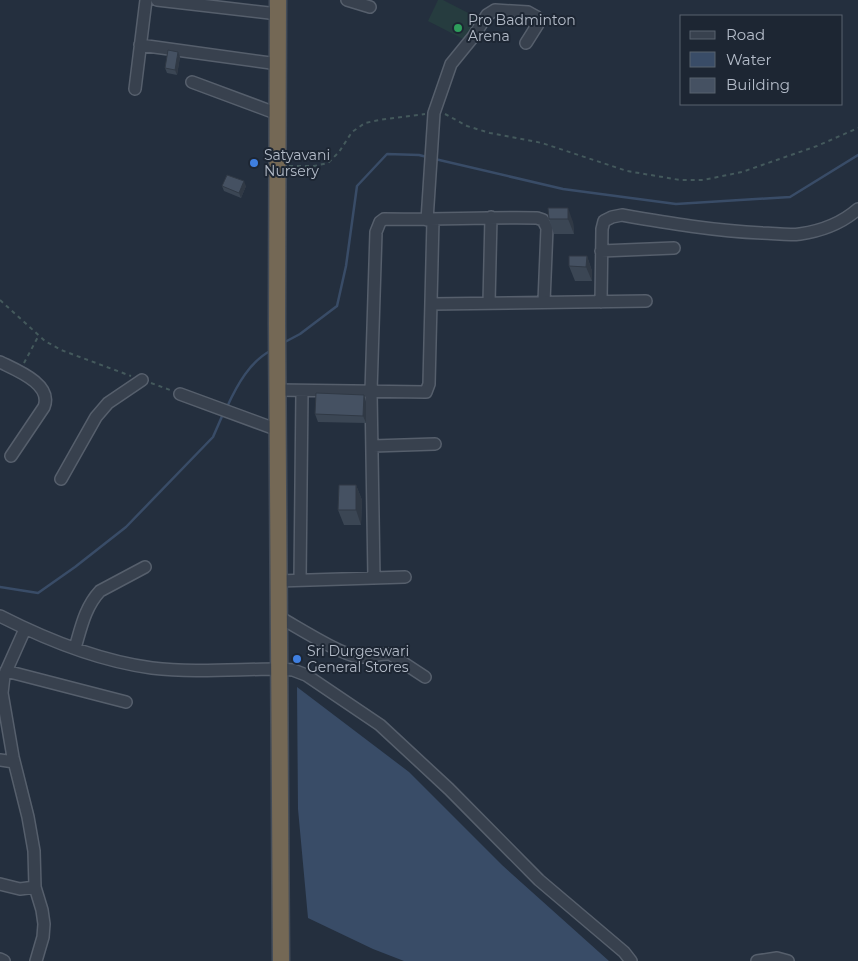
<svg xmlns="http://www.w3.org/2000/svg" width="858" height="961" font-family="Montserrat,sans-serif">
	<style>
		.green { fill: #263c3f }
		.water { fill: #394c67 }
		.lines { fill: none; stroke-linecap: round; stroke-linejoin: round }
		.stream { stroke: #394c67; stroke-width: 2.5 }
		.minor-casing { stroke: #565f6c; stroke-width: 14 }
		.highway-casing { stroke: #434c59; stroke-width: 19 }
		.path { stroke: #44595c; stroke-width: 2; stroke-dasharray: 4 4; stroke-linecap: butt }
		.minor { stroke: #38414e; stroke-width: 11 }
		.highway { stroke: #746855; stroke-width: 16 }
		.wall { fill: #3b4654 }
		.shaded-wall { fill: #303945 }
		.building { fill: #455162; stroke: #303945 }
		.leisure-dot { fill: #2e9e5b; stroke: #1d2633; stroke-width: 2 }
		.shop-dot { fill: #3f7fe0; stroke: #1d2633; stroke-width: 2 }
		.labels { text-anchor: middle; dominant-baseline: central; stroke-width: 4; stroke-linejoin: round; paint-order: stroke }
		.poi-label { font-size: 14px; fill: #b4bcc9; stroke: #1d2633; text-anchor: start }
	</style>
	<rect width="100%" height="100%" fill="#242f3e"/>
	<path class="green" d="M438,0H443L478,18L467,41L428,21Z"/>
	<path class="water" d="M297,687L409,772L502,865L609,961H404L373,949L308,918L298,809Z"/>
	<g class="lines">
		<path class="stream" d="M435,159L563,189L676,204L790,197L858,155
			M283,343L300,334L337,306L346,266L357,186L387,154L419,155L427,157
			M227,407C237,385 250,361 272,350
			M0,587L38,593L75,567L126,527L213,437L223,414"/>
		<g class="minor-casing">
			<path id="minor" d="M157,0L278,14
				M347,0L370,7
				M140,45L278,64
				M192,82L278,114
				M135,89L146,0
				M427,220L434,113L451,64L473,37L487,15L495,10L528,12L537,17L538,24L526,43
				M601,251L674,248
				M601,302L602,229L604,221L612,217L622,215C668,223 715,231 762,233C774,233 788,236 800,234C821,231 842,223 858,209
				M489,303L491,217
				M432,304L646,301
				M0,362C16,370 53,384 44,407L11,456
				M278,390L426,392L429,384L433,220
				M180,394L278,430
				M373,446L435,444
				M61,479L96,417L108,403L142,380
				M374,578L371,392L376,232L380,222L384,219C435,220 486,217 537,218L543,220L547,228L544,302
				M300,580L302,391
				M278,581L405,577
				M0,616C47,640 99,661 152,668C194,673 237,669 279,669L293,670L306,675L380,725L449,789L539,880L624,952L631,961
				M279,617C299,628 339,654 359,657C370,658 380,653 390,654L425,677
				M25,629L4,676L2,693L13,757L28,817L34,851L35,887L42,910L44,924L43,937L36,961
				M75,648C81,628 85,607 100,591L145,567
				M6,671L126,702
				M0,760L14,762
				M0,884L20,889L35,887
				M0,959L4,961
				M757,961L777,958L788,961"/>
		</g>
		<g class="highway-casing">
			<path id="highway" d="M278,0L277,324L281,961"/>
		</g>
		<path class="path" d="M445,114L467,126L490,133L542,143L627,171L680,180H703L742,172L817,146L858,128
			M289,166H314L328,163L339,152L352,132L365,123L379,120L425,114
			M0,300L45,341L61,350L131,376
			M24,363L39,335
			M151,383L170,390"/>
		<use href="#minor" class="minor"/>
		<use href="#highway" class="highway"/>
	</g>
	<path class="wall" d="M180,57L177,75L167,73L165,68Z
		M222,186H246L241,198L224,191Z
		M548,208L573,222L574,234H554L549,219Z
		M587,256L592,271V281H575L569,266Z
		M364,395L366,402V423L318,422L315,414Z
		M356,485L362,500L361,525H344L338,510Z"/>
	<path class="shaded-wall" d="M178,52L180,57L177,75L175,70Z
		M244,181L246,186L241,198L239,193Z
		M568,208L573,222L574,234L568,219Z
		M587,256L592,271V281L586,267Z
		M364,395L366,402V423L363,416Z
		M356,485L362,500L361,525L356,510Z"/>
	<path class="building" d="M168,50L178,52L175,70L165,68Z
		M227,175L244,181L239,193L222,186Z
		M548,208H568V219H549Z
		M569,256H587L586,267L569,266Z
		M316,393L364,395L363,416L315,414Z
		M339,485H356V510H338Z"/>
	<circle class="leisure-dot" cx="458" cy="28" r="5"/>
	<g class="shop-dot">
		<circle cx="254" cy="163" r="5"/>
		<circle cx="297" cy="659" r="5"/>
	</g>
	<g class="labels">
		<g class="poi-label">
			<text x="468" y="20">Pro Badminton<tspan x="468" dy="16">Arena</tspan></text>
			<text x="264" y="155">Satyavani<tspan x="264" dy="16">Nursery</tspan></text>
			<text x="307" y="651">Sri Durgeswari<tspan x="307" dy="16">General Stores</tspan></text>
		</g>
	</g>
	<rect x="680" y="15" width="162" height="90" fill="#1d2633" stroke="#59626f"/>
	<rect x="690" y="31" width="25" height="8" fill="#38414e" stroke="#59626f"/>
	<text x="726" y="40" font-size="15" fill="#b4bcc9">Road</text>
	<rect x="690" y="52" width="25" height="15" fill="#394c67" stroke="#59626f"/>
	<text x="726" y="65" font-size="15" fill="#b4bcc9">Water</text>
	<rect x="690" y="78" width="25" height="15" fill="#455162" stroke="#59626f"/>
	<text x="726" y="90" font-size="15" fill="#b4bcc9">Building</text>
</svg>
